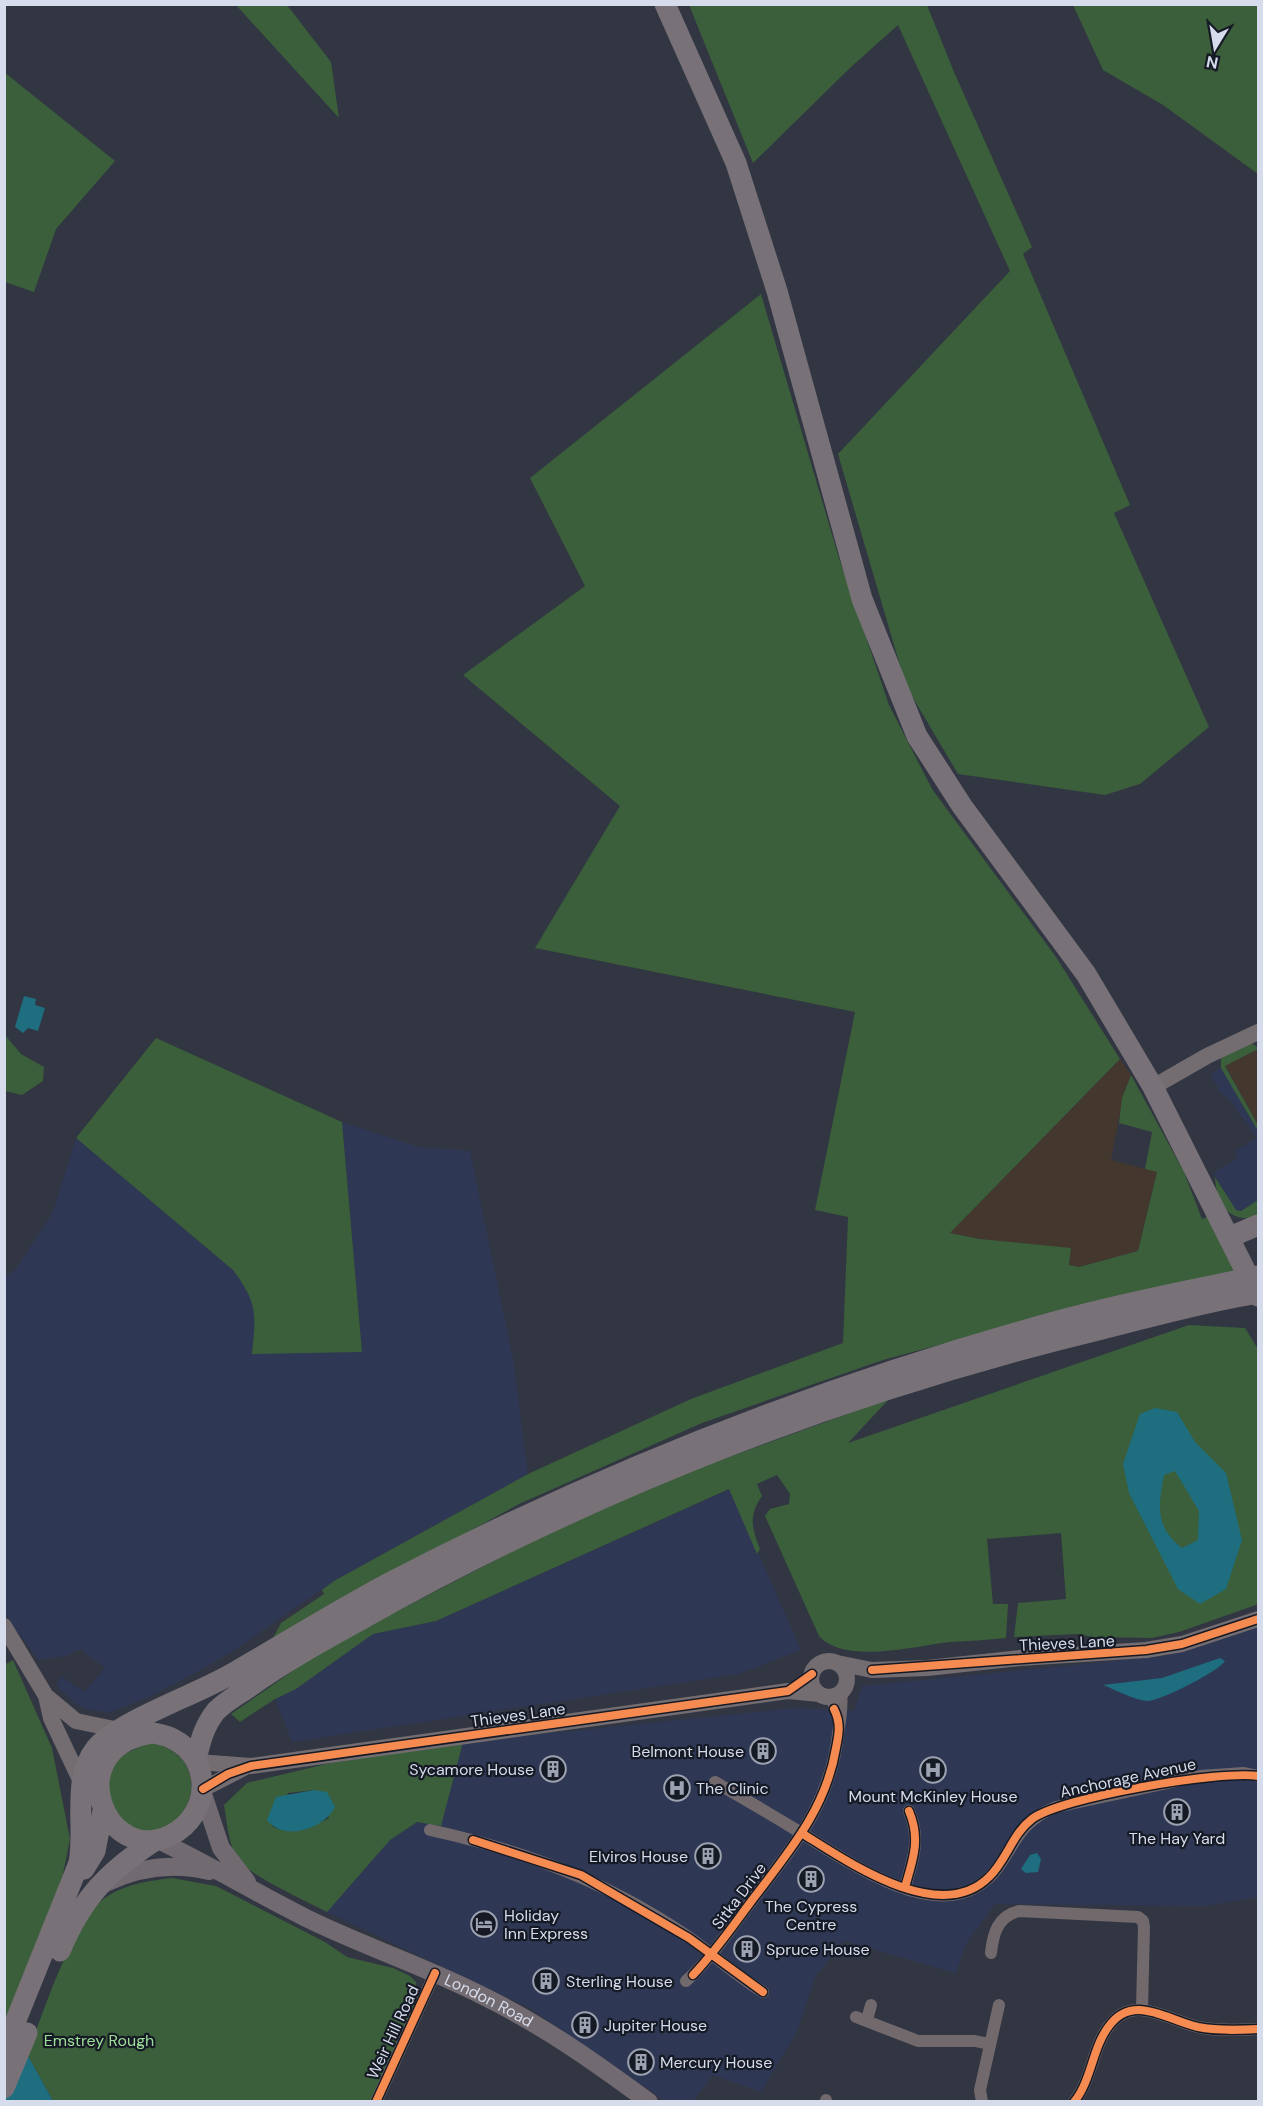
<svg xmlns="http://www.w3.org/2000/svg" width="1263" height="2106" font-family="'DM Sans',sans-serif">
	<style>
		.built { fill: #2e3854 }
		.industrial { fill: #43372e }
		.green { fill: #3b5e3b; fill-rule: evenodd }
		.water { fill: #1e6e80; fill-rule: evenodd }
		.lines { fill: none; stroke-linecap: round; stroke-linejoin: round }
		.street { stroke: #72696d; stroke-width: 12 }
		.secondary { stroke: #736c71; stroke-width: 16 }
		.primary { stroke: #726a71; stroke-width: 18 }
		.highway { stroke: #787278; stroke-width: 21 }
		.highway-bridge { stroke: #787278; stroke-width: 21 }
		.cycleway-casing { stroke: #161a25; stroke-width: 11 }
		.cycleway { stroke: #f68b52; stroke-width: 8 }
		.labels { text-anchor: middle; dominant-baseline: central; stroke-width: 4.5; stroke-linejoin: round; paint-order: stroke }
		.street-label { font-size: 16px; fill: #d6dcec; stroke: #161a25 }
		.poi-label { font-size: 16px; fill: #d6dcec; stroke: #161a25; text-anchor: start }
		.park-label { font-size: 16px; fill: #9ddd99; stroke: #161a25 }
	</style>
	<rect width="100%" height="100%" fill="#313642"/>
	<path class="built" d="M1225,1065L1258,1125V1200L1241,1211L1236,1210L1213,1173L1238,1158L1235,1151L1257,1138L1229,1099L1220,1092L1211,1074Z
		M342,1122L419,1147L470,1151L513,1359L528,1474L334,1581L235,1650L190,1676L149,1697L109,1713L87,1709L74,1703L56,1685L61,1676L84,1692L105,1668L80,1649L66,1656L38,1660L5,1614L4,1277L16,1269L53,1212L76,1138L233,1270L248,1290L256,1311L362,1352Z
		M730,1489L801,1650L739,1674L292,1742L275,1699L296,1689L373,1634L436,1621Z
		M1258,1626V1897L1205,1906L995,1904L966,1944L956,1973L844,1941L815,1977L796,2034L761,2092L713,2075L693,2101H665L531,2009L327,1912L390,1840L418,1822L463,1742L795,1708L854,1711L862,1686L1164,1656Z"/>
	<path class="industrial" d="M1258,1049V1125L1225,1065Z
		M1120,1059L1131,1075L1124,1093L1111,1160L1157,1172L1138,1251L1079,1267L1069,1265L1071,1249L980,1239L950,1233Z"/>
	<path class="green" d="M236,5H287L331,62L339,118Z
		M689,5H927L954,72L1032,247L1023,254L1130,505L1114,513L1209,727L1140,784L1105,795L958,774L906,686L838,454L1010,271L898,25L851,67L753,163Z
		M1073,5H1258V174L1163,105L1103,70Z
		M4,72L115,161L56,229L34,292L5,282Z
		M761,294L839,558L889,705L932,789L1056,957L1120,1059L950,1233L980,1239L1071,1248L1069,1265L1079,1267L1138,1251L1157,1172L1145,1169L1152,1132L1119,1123L1122,1098L1131,1075L1184,1172L1202,1219L1210,1216L1234,1271L1124,1295L883,1360L702,1423L519,1504L272,1640L281,1623L324,1594L322,1590L334,1581L528,1474L691,1399L843,1343L848,1217L815,1210L855,1012L535,948L620,806L463,675L585,586L530,478Z
		M5,1035L21,1054L44,1067L43,1081L22,1095L5,1091Z
		M156,1038L342,1122L362,1352L252,1354C256,1313 258,1304 233,1270L76,1138Z
		M1248,1043L1255,1045L1258,1049L1225,1066L1258,1125V1131L1221,1068V1058Z
		M1215,1177L1236,1210L1241,1211L1258,1200V1218C1228,1221 1217,1207 1215,1177Z
		M1189,1325L1245,1328L1258,1349V1603L1256,1605L1179,1632L1152,1638L1093,1637L1077,1634L1014,1637L1018,1603L1066,1599L1061,1533L987,1539L993,1604H1008L1006,1638C988,1640 969,1641 950,1642C915,1646 845,1665 819,1636L765,1516L770,1509L789,1504L790,1494L777,1475L757,1484L762,1496C748,1516 752,1528 760,1549L757,1554L729,1489L436,1621L373,1634L296,1689L275,1699L240,1722L231,1714L324,1649L552,1531L668,1479L889,1399L848,1443Z
		M13,1660L52,1748L70,1839L61,1884L5,2023L4,1665Z
		M150,1742C225,1759 184,1849 137,1830C128,1827 120,1820 113,1816C102,1760 99,1766 150,1742Z
		M463,1742L441,1826L417,1822L390,1840L327,1912C308,1902 248,1875 238,1859C228,1844 227,1822 224,1805L247,1783L326,1764ZM314,1790L329,1818C311,1827 292,1837 272,1826L288,1793Z
		M172,1878L216,1886L325,1942L347,1957L393,1968L410,1976L416,1982L417,2000L401,2037L395,2034L392,2039L399,2043L372,2101H53L27,2054C44,2012 67,1936 98,1904C117,1885 147,1881 172,1878Z"/>
	<path class="water" d="M24,996L36,999L35,1005L45,1008L38,1031L28,1028L23,1033L15,1027Z
		M1155,1408L1177,1412L1195,1442L1226,1473L1242,1540L1226,1589L1200,1604L1178,1589L1129,1493L1123,1464L1140,1414ZM1175,1471L1199,1511L1198,1540L1182,1548C1155,1527 1158,1506 1164,1475Z
		M1220,1658L1225,1661C1219,1671 1161,1701 1147,1701C1134,1700 1116,1690 1103,1685L1162,1678Z
		M314,1790L327,1792L335,1807C324,1829 284,1842 267,1820L276,1797Z
		M1037,1853L1041,1859L1038,1872L1026,1873L1021,1869L1030,1855Z
		M4,2024L27,2054L53,2101H5Z"/>
	<g class="lines">
		<path class="street" d="M831,1697L840,1721
			M715,1782C743,1798 770,1814 798,1831C841,1857 926,1919 978,1886C1013,1864 1008,1825 1056,1807L1200,1776L1244,1773L1258,1776
			M430,1830C526,1851 608,1882 690,1938C715,1956 737,1976 763,1992
			M905,1887C913,1860 921,1839 909,1811
			M991,1953C993,1933 998,1916 1019,1911L1138,1917L1143,1921L1144,1927L1142,2009
			M686,1981C712,1958 729,1930 750,1903C792,1847 830,1806 838,1734C840,1720 843,1707 841,1693
			M856,2017L918,2041H975L989,2044
			M867,2020L871,2005
			M376,2102L435,1973
			M826,2102V2100
			M982,2102L980,2090L999,2005
			M1074,2102C1092,2080 1092,2048 1109,2026C1133,1993 1167,2020 1198,2027C1218,2031 1239,2030 1258,2029"/>
		<path class="secondary" d="M1153,1087L1207,1056L1258,1032
			M4,1626L46,1696L51,1718L82,1784
			M811 1679a18 18 0 1 1 36 0a18 18 0 1 1-36 0Z
			M837,1663L872,1670L927,1668L1020,1658L1146,1650L1182,1644L1258,1619
			M46,1696L76,1721L119,1730
			M198,1762L251,1766L788,1691L819,1694
			M203,1789L244,1768"/>
		<g class="primary">
			<path d="M202,1791L221,1848L247,1882"/>
			<path id="s1" d="M158,1840C208,1864 256,1893 306,1918C365,1947 427,1967 485,1997C544,2026 596,2063 649,2102"/>
			<path d="M105,1883C139,1867 172,1862 209,1871"/>
		</g>
		<path class="highway" d="M665,4L736,163L777,291L862,599L917,736L962,806L1086,974L1153,1087L1239,1258
			M1230,1237L1258,1225
			M119,1730C136,1732 157,1731 173,1739C213,1759 211,1815 171,1835C105,1868 60,1750 148,1734
			M196,1760C200,1742 204,1726 216,1711C224,1703 235,1696 245,1690C282,1663 322,1641 362,1619C593,1489 845,1391 1102,1329C1154,1316 1206,1301 1258,1293
			M84,1869L95,1851L103,1811
			M60,1951C82,1898 108,1871 156,1840
			M4,2050L79,1863C86,1827 71,1779 96,1748C118,1721 201,1693 235,1672C287,1642 338,1610 391,1582C605,1471 830,1383 1062,1320C1127,1302 1193,1290 1258,1276
			M4,2088L27,2033"/>
		<path class="highway-bridge" d="M1239,1258L1258,1296"/>
		<g class="cycleway-casing">
			<path id="cycleway" d="M872,1670L1146,1650L1182,1644L1258,1619
				M203,1789L228,1774L251,1766L788,1691L812,1674
				M803,1834C848,1862 940,1926 989,1877C1007,1860 1012,1834 1032,1819C1061,1797 1222,1770 1258,1776
				M473,1840L581,1875L689,1938L763,1992
				M905,1887C913,1860 921,1839 909,1811
				M693,1975C715,1952 732,1927 750,1903C787,1854 826,1810 836,1748C839,1733 841,1723 834,1709
				M376,2102L435,1973
				M1074,2102C1092,2080 1092,2048 1109,2026C1133,1993 1167,2020 1198,2027C1218,2031 1239,2030 1258,2029"/>
		</g>
		<use href="#cycleway" class="cycleway"/>
	</g>
	<defs>
		<g id="building-ring" transform="scale(1.35)"><circle r="9.5" fill="#161a25" stroke="#9ca2b0" stroke-width="1.5"/><path d="M-4-6H4V6H1V3H-1V6H-4ZM-2.5-4.3h1.7v1.8h-1.7ZM.8-4.3h1.7v1.8H.8ZM-2.5-1h1.7V.8h-1.7ZM.8-1h1.7V.8H.8Z" fill="#9ca2b0"/></g>
		<g id="hospital-ring" transform="scale(1.35)"><circle r="9.5" fill="#161a25" stroke="#9ca2b0" stroke-width="1.5"/><path d="M-5-5h3v3.5h4V-5h3V5h-3V1.5h-4V5h-3Z" fill="#9ca2b0"/></g>
		<g id="hotel-ring" transform="scale(1.35)"><circle r="9.5" fill="#161a25" stroke="#9ca2b0" stroke-width="1.5"/><path d="M-6-4.5h1.5V1H6V5H4.5V3h-9V5H-6ZM-4 0a1.8 1.8 0 1 1 3.6 0ZM.5 0V-2.5h3Q6-2.5 6 0Z" fill="#9ca2b0"/></g>
	</defs>
	<g fill-rule="evenodd">
		<use href="#building-ring" x="763" y="1751"/>
		<use href="#building-ring" x="553" y="1769"/>
		<use href="#hospital-ring" x="933" y="1770"/>
		<use href="#hospital-ring" x="677" y="1788"/>
		<use href="#building-ring" x="1177" y="1812"/>
		<use href="#building-ring" x="708" y="1856"/>
		<use href="#building-ring" x="811" y="1879"/>
		<use href="#hotel-ring" x="484" y="1924"/>
		<use href="#building-ring" x="747" y="1949"/>
		<use href="#building-ring" x="546" y="1981"/>
		<use href="#building-ring" x="585" y="2025"/>
		<use href="#building-ring" x="641" y="2062"/>
	</g>
	<g class="labels">
		<g class="street-label">
			<text transform="translate(1067 1643) rotate(-3)">Thieves Lane</text>
			<text transform="translate(518 1715) rotate(-8)">Thieves Lane</text>
			<text transform="translate(1128 1778) rotate(-12)">Anchorage Avenue</text>
			<text transform="translate(739 1896) rotate(-53)">Sitka Drive</text>
			<text stroke="none"><textPath href="#s1" startOffset="368">London Road</textPath></text>
			<text transform="translate(393 2032) rotate(-65)">Weir Hill Road</text>
		</g>
		<g class="poi-label">
			<text x="744" y="1751" text-anchor="end">Belmont House</text>
			<text x="534" y="1769" text-anchor="end">Sycamore House</text>
			<text x="696" y="1788">The Clinic</text>
			<text x="933" y="1796" text-anchor="middle">Mount McKinley House</text>
			<text x="1177" y="1838" text-anchor="middle">The Hay Yard</text>
			<text x="688" y="1856" text-anchor="end">Elviros House</text>
			<text x="811" y="1906" text-anchor="middle">The Cypress<tspan x="811" dy="18">Centre</tspan></text>
			<text x="504" y="1915">Holiday<tspan x="504" dy="18">Inn Express</tspan></text>
			<text x="766" y="1949">Spruce House</text>
			<text x="566" y="1981">Sterling House</text>
			<text x="604" y="2025">Jupiter House</text>
			<text x="660" y="2062">Mercury House</text>
		</g>
		<g class="park-label">
			<text x="99" y="2040">Emstrey Rough</text>
		</g>
	</g>
	<rect width="1263" height="2106" fill="none" stroke="#d6dcec" stroke-width="12"/>
	<g transform="translate(1215 48) rotate(191)" stroke="#161a25" stroke-width="4.5" paint-order="stroke">
	<path d="M0-4.5L10 22L0 15L-10 22Z" fill="#d6dcec"/>
	<text y="-9" font-size="16" font-weight="bold" text-anchor="middle" fill="#d6dcec">N</text>
	</g>
</svg>
